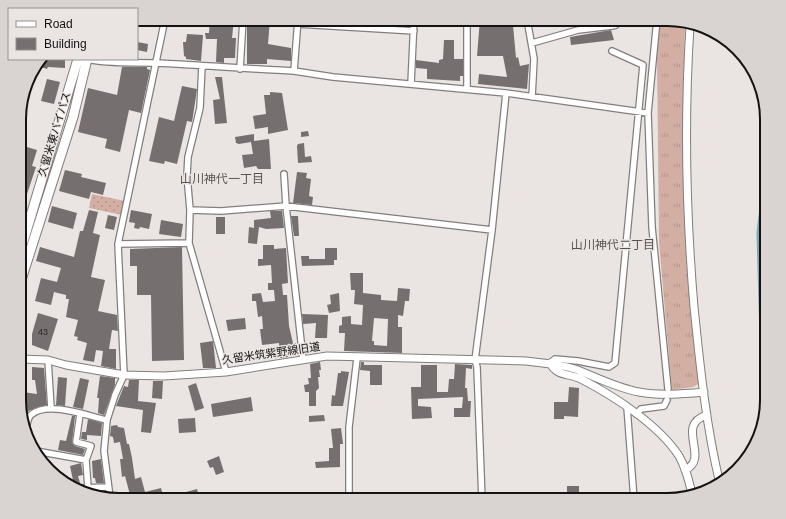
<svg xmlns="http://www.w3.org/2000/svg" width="786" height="519" font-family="Arial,'Noto Sans JP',sans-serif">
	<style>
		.grass { fill: url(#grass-tufts) }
		.park { fill: url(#park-dots) }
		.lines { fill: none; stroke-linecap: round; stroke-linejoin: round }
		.river { stroke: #7ca7b7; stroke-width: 13 }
		.building { fill: #75706f; fill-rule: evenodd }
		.minor-casing { stroke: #837e7d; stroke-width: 8 }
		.tertiary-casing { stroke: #837e7d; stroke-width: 9 }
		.trunk-casing { stroke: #837e7d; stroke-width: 11 }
		.minor { stroke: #fff; stroke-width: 5.5 }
		.tertiary { stroke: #fff; stroke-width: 7 }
		.trunk { stroke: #fff; stroke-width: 9 }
		.labels { text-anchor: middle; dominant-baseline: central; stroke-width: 3; stroke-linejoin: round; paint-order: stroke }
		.number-label { font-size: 9px; fill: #2c2a29 }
		.street-label { font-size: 11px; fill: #141312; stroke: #eae5e3 }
		.neighbourhood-label { font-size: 12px; fill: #585452; stroke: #eae5e3 }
		.rim { fill: none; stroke: #141312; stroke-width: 2 }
	</style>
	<defs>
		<pattern id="grass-tufts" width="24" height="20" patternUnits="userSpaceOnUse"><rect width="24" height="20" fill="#d3afa3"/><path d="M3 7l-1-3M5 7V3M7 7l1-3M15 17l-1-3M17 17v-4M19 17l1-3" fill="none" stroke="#b4968b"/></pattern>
		<pattern id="park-dots" width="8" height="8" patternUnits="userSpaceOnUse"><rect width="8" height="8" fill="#d3afa3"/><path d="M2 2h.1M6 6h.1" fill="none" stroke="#b4968b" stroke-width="1.8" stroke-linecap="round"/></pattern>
	</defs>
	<rect width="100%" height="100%" fill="#eae5e3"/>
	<path class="grass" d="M660,19H667L685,25C682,145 682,264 700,383L693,387L672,390L659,243L657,58Z"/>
	<path class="park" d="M92,194L125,201L122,215L89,208Z"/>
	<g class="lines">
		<path class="river" d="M767,199L763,233L767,374"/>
	</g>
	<path class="building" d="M210,19H234L232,38H236L235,58H224V63L216,62L217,39H206L205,33H209Z
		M262,19H270L268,44L291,48V61L267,59V64H247V26L261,27Z
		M480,19H523V23L513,25L516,58L518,57L520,66L529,64L527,89L478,84L479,74L507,77L503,56H477Z
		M611,30L614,40L571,45L570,37Z
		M187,34L203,35L201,61L186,59V57L184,56L183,42H186Z
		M444,40H454V59H463V76H460V81L427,79V69L416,68V60L439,63V60L443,59Z
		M137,42L148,44L147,52L137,50Z
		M42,59H65V68L48,67L47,69L38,66Z
		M122,67H147V69L150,70L141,113L129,110L120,152L105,148L107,139L78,132L88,88L117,95Z
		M215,77H222L227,123L215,124L213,100L220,99Z
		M47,79L60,82L54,104L41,101Z
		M182,86L197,89L196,96L192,122L187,121L177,164L165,161L164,164L149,161L159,117L174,121Z
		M270,92L282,93L288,130L268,134V127L255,129L253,116L266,114L264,95H270Z
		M308,131L309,136L301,137V132Z
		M254,134V141L269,139L271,169H258L256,166L244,168L242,155L253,154L251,142L239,144L236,143L235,137Z
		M304,143L305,157L311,156L312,162L298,163L297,146L298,144Z
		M20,145L37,150L32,166L36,167L27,194L20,192Z
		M65,170L82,174L81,177L106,183L103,195L91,192L89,199L59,191Z
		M297,172L307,173L306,178L311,179L309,196L313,197L312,205L293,203Z
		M52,206L77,213L73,229L48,222Z
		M89,210L98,212L93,233L100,235L91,277L105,280L98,311L117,315L118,331L112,330L109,349H116V369L101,366L103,351L96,350L94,362L83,360L87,343L77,340L78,337L74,336L78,320L66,317L69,299H66V295L54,292L51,305L35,301L41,278L57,282L61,268L36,261L40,247L74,257L80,231H83Z
		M131,210L152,214L149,229L140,227L139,229L134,228L135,223L129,222Z
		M270,211H282L284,228L266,229L259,227L257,244L248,243L249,227L254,228V220L271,218Z
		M108,215L117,217L114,230L105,228Z
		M291,216H298L299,236H294Z
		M216,217H225V234H216Z
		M161,220L183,224L181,237L159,234Z
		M263,245H274V249L286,248L288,283L282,284L283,295H287L289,326L293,343H296L297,354L287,355L288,357L280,358L279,343L262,345L260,329H263L262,316L258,317L256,301H252V294L261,293L263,302L275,301L274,290H268V283H272L271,265L258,266V259H263Z
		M182,247L184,360L152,361L151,295H137V266H130V249Z
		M325,248H337V260H334V265L302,266L301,256H309V259H325Z
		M350,273H363V293L381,295V300L397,301L398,288L410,289L409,301H405L403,316L398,315V327H402V353L344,351L345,333H339V326L342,325V317L351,316V324L362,325L363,305L354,304L355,290H351ZM374,318L388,319L387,346L374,345V341H372Z
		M339,293L340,311L329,313L327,305L331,304L330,295Z
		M38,313L58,319L48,351L32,345V334Z
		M302,314L328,315L327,338H315L316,323L303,324Z
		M245,318L246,329L228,331L226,320Z
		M213,341L216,368H203L200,343Z
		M320,362L321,370H319L320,377H318L319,388L316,391V406H309V392H305L304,385L309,384L308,378H311L310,364Z
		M361,362H364V365H382V385H370V371L360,370Z
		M455,364L472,365V369L466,368L465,388H467L468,401H471L470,417H454V408H462L463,397L418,399V406L431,407L432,418L412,419L411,387H421V365H437V392H448L449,379H454Z
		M32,367L44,368L47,405L28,411L23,422L20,412L22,392L37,394L35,380H32Z
		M341,371L349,372L343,406H331L332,395L335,396L338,373H341Z
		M100,376L115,378V385L104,415L98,413L99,398H97Z
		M58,377L67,378L65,406L56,405Z
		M80,378L89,380L83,409L73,407Z
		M129,380H139L138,401L156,403L151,433L141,432L143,410L116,406L124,386L128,387Z
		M153,381H163L162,399L152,398Z
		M196,383L204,408L195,411L188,386Z
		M569,387L579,388L578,417L564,416V419H554V402H568Z
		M251,397L253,411L213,417L211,404Z
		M324,415L325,421L309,422V416Z
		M72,416H75L72,443L75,446L85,449L83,455L58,450L60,440L66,441Z
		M195,418L196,432L179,433L178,419Z
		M88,419L102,423L101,436L87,435V440L81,439L82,432H86Z
		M117,425L118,427L124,428L127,444H129L132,458L135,479L141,477L145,492L161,488L164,500H128L127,495H130L125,476L122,477L120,459H123L120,442L114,443L113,437L110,436L111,426Z
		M341,428L343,444H340V467L316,468L315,462L329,461V448H333L331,429Z
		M219,456L224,472L216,475L213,467L210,468L207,461Z
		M101,459L104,483H96L95,478H93L92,461Z
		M81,463L83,475L78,476L80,483L74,485L70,466Z
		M567,486H579V498H567Z
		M197,489L200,500H174V498L187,495L186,492Z
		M619,492H629V500H618Z"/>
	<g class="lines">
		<g class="minor-casing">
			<path id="minor" d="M527,19L534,59L532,97
				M298,24L414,31
				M355,27L356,19
				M532,43L578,30L612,26L616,25L617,19
				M86,59C109,64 132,62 156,63C202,65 248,69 294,71L298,19
				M202,66L200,108L188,157L187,175L190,210L189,243L226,372
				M240,69L243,19
				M294,71L333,77L506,93L648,113L657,19
				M411,84L414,19
				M467,89V19
				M648,113L652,227L668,389
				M284,174L286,206L303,359
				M190,210L221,211L286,206L492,230
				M118,244L189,243
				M48,360L51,408
				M550,363L555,359L578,361L609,367L615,363L643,65L612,51
				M627,407L634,500
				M636,414L641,409L664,406L667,400
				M26,431C27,426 27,417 32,414C49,401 88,416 107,420
				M32,447L36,451L86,460L91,446L76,442L80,414
				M86,460L88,488
				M80,488L108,487
				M110,497L104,451L107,420L115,395L124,375L118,244L165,19
				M349,500V427L357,358
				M482,500L477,367L475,360L492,230L506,93"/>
		</g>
		<g class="tertiary-casing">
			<path id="tertiary" d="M690,26C684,120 686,213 694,307C700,366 706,426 720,484
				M20,359L48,360L66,365L124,375L164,376L226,372L327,356L526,361C542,363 559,364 575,369C596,377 617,388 639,392C660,396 682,394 704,392
				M550,363C557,377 569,373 581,379C614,396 659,425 679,456C686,468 689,481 692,494
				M685,470C711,458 674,425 707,415"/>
		</g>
		<g class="trunk-casing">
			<path id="trunk" d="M20,252L78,59
				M20,283L73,117L87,59"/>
		</g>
		<use href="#minor" class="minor"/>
		<use href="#tertiary" class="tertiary"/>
		<use href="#trunk" class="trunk"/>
	</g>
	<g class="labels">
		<g class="number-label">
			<text x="43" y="332">43</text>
		</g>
		<g class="street-label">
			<text transform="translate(54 134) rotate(-73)">久留米東バイパス</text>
			<text transform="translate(271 353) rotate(-8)">久留米筑紫野線旧道</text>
		</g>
		<g class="neighbourhood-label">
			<text x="222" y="179">山川神代一丁目</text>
			<text x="613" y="245">山川神代二丁目</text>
		</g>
	</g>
	<path d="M0 0H786V519H0ZM119 26H667A93 93 0 0 1 760 119V400A93 93 0 0 1 667 493H119A93 93 0 0 1 26 400V119A93 93 0 0 1 119 26Z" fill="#d9d4d2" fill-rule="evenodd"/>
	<path class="rim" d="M119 26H667A93 93 0 0 1 760 119V400A93 93 0 0 1 667 493H119A93 93 0 0 1 26 400V119A93 93 0 0 1 119 26Z"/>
	<rect x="8" y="8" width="130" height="52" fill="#eae5e3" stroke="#94918f"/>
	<rect x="16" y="21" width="20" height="6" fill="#ffffff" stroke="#94918f"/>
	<text x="44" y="28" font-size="12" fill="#141312">Road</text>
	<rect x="16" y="38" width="20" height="12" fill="#75706f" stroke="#94918f"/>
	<text x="44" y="48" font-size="12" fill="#141312">Building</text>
</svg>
